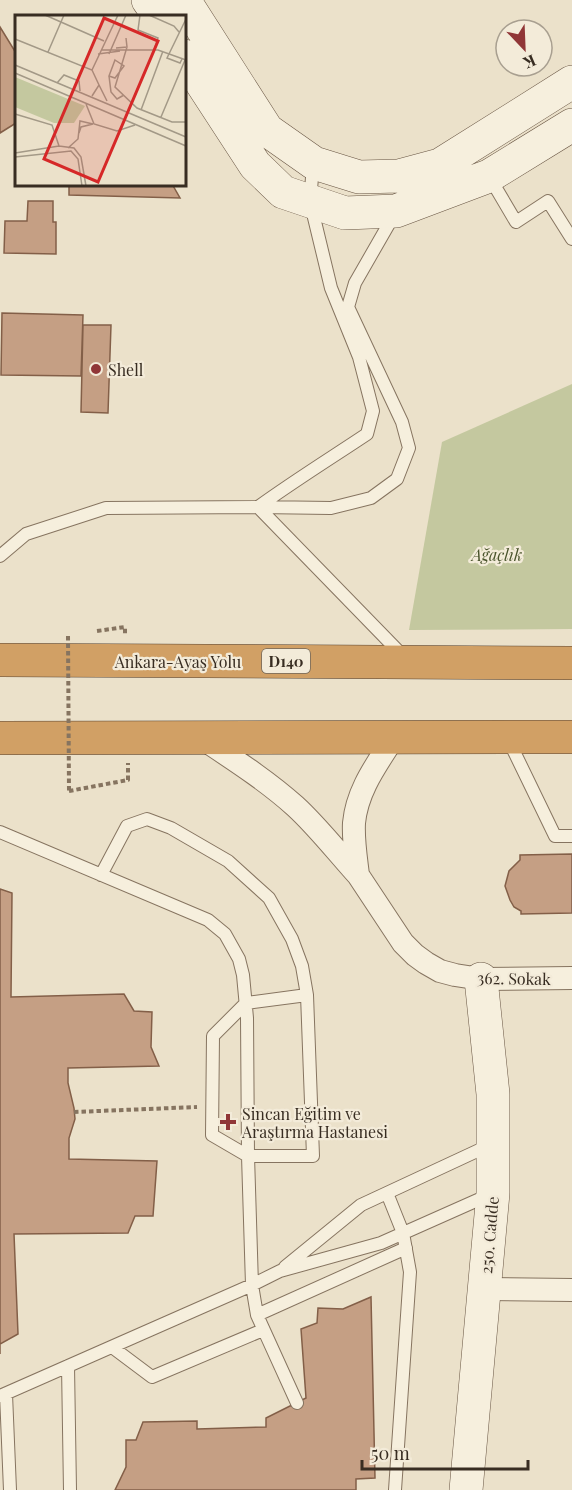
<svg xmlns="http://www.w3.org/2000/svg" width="572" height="1490" font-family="'Playfair Display',serif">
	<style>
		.green { fill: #c4c89f }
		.building { fill: #c59f84; stroke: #835f48; stroke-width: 1.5 }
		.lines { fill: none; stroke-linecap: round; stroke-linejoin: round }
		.lane-casing { stroke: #867460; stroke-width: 14 }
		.street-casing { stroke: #867460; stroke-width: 24 }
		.secondary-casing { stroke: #685543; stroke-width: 34 }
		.highway-casing { stroke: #554334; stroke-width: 34 }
		.path { stroke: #867460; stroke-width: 4; stroke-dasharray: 4.5 3; stroke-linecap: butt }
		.lane { stroke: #f6efdd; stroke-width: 12 }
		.street { stroke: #f6efdd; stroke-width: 22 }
		.secondary { stroke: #f6efdd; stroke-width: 33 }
		.highway { stroke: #d1a065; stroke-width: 33 }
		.path-bridge { stroke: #867460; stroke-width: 4; stroke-dasharray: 4.5 3; stroke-linecap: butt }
		.poi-dot { fill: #903637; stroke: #f3ebd9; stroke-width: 2 }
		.labels { text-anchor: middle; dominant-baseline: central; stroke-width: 4.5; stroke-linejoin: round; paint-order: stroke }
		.shield { fill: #f3ebd9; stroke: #706659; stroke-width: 1.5 }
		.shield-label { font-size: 15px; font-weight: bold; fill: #382d22 }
		.poi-label { font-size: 16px; fill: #382d22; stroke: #f3ebd9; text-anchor: start }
		.park-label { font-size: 16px; font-style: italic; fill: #49532b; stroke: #f3ebd9 }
		.street-label { font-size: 16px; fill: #382d22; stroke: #f3ebd9 }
		.inset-road { fill: none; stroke: #a39987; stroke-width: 1.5 }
		.view { fill: #d62828; fill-opacity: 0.15; stroke: #d62828; stroke-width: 3 }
		.inset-edge { fill: none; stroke: #382d22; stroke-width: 3 }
	</style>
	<rect width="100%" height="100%" fill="#ebe1ca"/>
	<path class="green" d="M572,384V629L409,630L442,442Z"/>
	<path class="building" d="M0,27L16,53V123L0,133Z
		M69,184H172L180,198L69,195Z
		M28,201H53V222H56V254L4,253L5,221H27Z
		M2,313L83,315L81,376L1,375Z
		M83,325H111L108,413L81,412Z
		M572,854V913L521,914V911L514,907L510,900L505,886L509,871L520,860V855Z
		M0,889L12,893L11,997L124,994L134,1011L152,1012L151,1047L159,1066L68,1068V1083L74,1108L75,1119L69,1138V1159L157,1161L153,1216H135L128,1233L14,1234L18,1334L0,1344V1354Z
		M371,1297L375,1478L356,1479V1490H115L126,1467V1440H136L143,1422L197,1421V1429L266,1427V1418L306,1398L301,1329L317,1323L318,1308L343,1309Z"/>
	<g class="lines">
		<g class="lane-casing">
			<path id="lane" d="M490,178L516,222L548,201L572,239
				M258,507L331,508L371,498L397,479L409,448L402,422L348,307L355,283L394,215
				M258,507C294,481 331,458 367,434L373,411L359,357L331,288L310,201L313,166
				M0,556L26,534L106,508L258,507L404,657
				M508,739L555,836H572
				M0,832L208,920L225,934L239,959L243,975L247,1018L248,1156L252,1285L257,1315
				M101,875L127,826L147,819L171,828L228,861L269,898L292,939L302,966L307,995
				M307,995L313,1156H248L212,1135L213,1036L246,1003Z
				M387,1193L403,1233L410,1272L395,1490
				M285,1267L361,1205L490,1145
				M112,1347L152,1377L263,1330
				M68,1366L70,1490
				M6,1394L10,1490
				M0,1396L252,1285L280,1271L381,1243L489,1195
				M297,1403L257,1315L406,1248"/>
		</g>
		<g class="street-casing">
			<path id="street" d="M200,737C233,759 266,780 295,806C317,826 338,853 358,875C356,858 353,840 354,823C357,790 377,764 394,737
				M358,875L403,943L415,955L426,963L440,971L455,975L481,979L572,978
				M484,1289L572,1290"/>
		</g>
		<g class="secondary-casing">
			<path id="secondary" d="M148,0L159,16
				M184,0L267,130L314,163L359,177L399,176L440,165L572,82
				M184,56L255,165L283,192L345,213L396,211L489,176L572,125
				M466,1490L493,1193V1094L481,979"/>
		</g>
		<g class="highway-casing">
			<path id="highway" d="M0,660L572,663
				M0,738L572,737"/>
		</g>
		<path class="path" d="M97,631L125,627V636
			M69,791L128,780V763
			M74,1112L197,1107"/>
		<use href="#lane" class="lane"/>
		<use href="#street" class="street"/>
		<use href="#secondary" class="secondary"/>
		<use href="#highway" class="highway"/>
		<path class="path-bridge" d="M68,636L69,791"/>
	</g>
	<g class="poi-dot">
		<circle cx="96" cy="369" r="6"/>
		<path d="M225 1113h6v6h6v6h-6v6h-6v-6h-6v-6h6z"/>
	</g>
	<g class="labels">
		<rect class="shield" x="262" y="649" width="48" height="24" rx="4.5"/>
		<g class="shield-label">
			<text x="286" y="661">D140</text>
		</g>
		<g class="poi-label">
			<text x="108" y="369">Shell</text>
			<text x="242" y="1113">Sincan Eğitim ve<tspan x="242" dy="18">Araştırma Hastanesi</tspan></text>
		</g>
		<g class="park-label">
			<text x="497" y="554">Ağaçlık</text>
		</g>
		<g class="street-label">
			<text x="178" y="661">Ankara-Ayaş Yolu</text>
			<text transform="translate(514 978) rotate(1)">362. Sokak</text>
			<text transform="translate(489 1235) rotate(-85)">250. Cadde</text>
		</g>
	</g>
	<g transform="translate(15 15)">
		<rect width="171" height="171" fill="#ebe1ca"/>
		<path d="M0,62L70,91L59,108H39L0,92Z" fill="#c4c89f"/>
		<path class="inset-road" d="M30,0L89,26M125,0L123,15L143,23L139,35M134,0L159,11L164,17M0,24L77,55L84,70M112,32L100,72L122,93L157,107H171M101,33L112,32L111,23M87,35H143L171,45M33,37L49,0M83,39L105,36M94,39L111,0M167,44L165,48L152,43L171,4M100,45L109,51L100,63L94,61ZM0,50L171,122M77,55L103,0M0,58L171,131M94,61L96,77L102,84L109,80M42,68L49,60L64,66L65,76M77,81L84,70L92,86M71,89L79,109L102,116L120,110M126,95L148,36M0,99L37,110L44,131M146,102L170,45M64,118L66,112L78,109M53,133L63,124L65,106L78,109M0,138L44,131L59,133L66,142L71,171M0,142L56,136L63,144L67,171"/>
		<path class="view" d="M89,3L143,26L83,167L29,144Z"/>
		<rect width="171" height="171" class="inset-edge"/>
	</g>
	<g transform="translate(524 48) rotate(157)"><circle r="28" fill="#f3ebd9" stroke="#a89f90" stroke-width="1.5"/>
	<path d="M0-4.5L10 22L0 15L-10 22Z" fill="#903637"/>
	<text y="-9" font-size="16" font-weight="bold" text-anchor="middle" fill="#382d22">K</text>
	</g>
	<path d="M362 1460v9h166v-9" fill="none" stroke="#382d22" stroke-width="3"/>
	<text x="371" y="1460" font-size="18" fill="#382d22" stroke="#f3ebd9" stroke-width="4.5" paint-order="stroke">50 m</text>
</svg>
